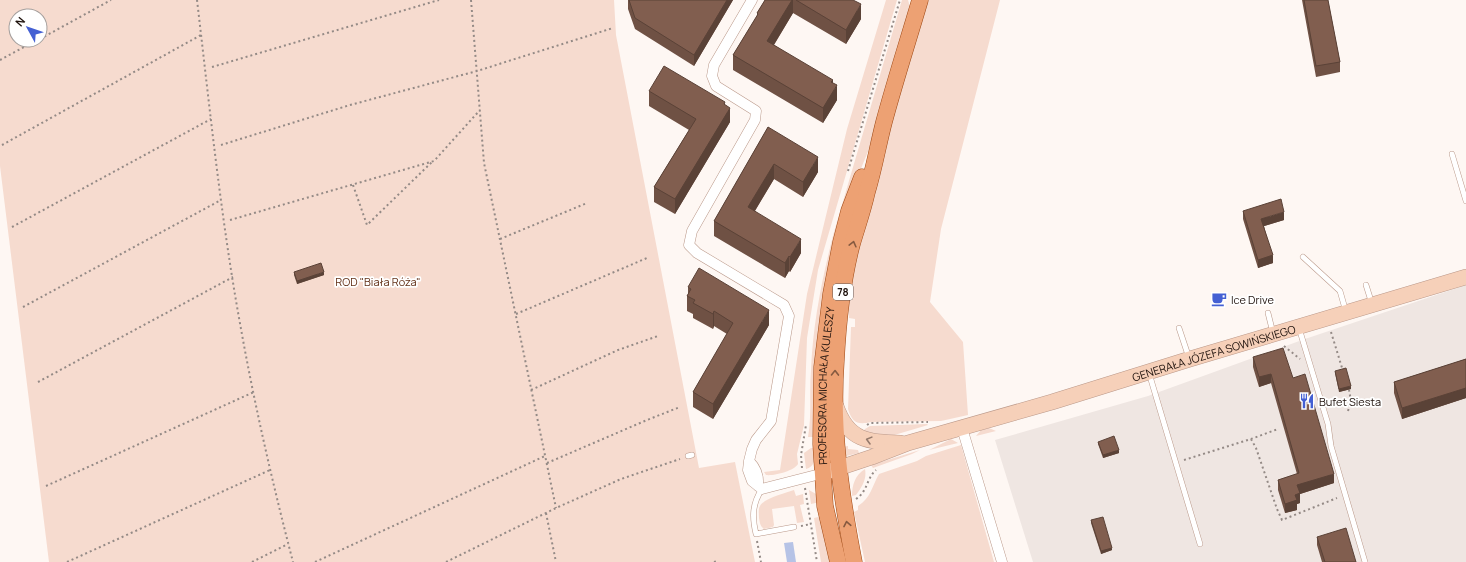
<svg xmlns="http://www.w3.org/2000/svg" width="1466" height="562" font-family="Manrope,sans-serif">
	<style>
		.built { fill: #efe6e2 }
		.green { fill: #f6dbcf; fill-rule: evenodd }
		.water { fill: #b6c3e6 }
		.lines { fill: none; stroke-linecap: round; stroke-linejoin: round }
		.lane-casing { stroke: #ba9889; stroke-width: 6 }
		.street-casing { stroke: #ba9889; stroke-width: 11 }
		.secondary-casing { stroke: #ba9889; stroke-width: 16 }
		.primary-casing { stroke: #9d4713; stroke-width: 17 }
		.path { stroke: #948a86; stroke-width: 2; stroke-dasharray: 2 3; stroke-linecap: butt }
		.lane { stroke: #fff; stroke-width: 5 }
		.street { stroke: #fff; stroke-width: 10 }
		.secondary { stroke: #f6d0b9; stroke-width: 15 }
		.primary { stroke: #eda173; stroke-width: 16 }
		.wall { fill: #6f5144 }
		.shaded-wall { fill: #5a4237 }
		.building { fill: #815e4f; stroke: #5a4237 }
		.oneway { stroke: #865a40 }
		.oneway2 { stroke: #957a6c }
		.labels { text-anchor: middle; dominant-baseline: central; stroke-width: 3.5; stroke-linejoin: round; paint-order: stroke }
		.shield { fill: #fff; stroke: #625956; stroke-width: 1 }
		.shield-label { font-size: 10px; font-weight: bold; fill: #1f120d }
		.park-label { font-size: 11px; fill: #623017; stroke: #fff }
		.poi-label { font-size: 11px; fill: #1f120d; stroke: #fff; text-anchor: start }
		.street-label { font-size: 11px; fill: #1f120d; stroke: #fff }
	</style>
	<rect width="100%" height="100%" fill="#fef7f3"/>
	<path class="built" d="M1466,285V562H1033L995,440L1148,396L1302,340Z"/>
	<path class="green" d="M0,0H614L616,35L699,468L735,462L755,562H49L0,166ZM16,16H40V40H16Z
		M886,0H897L818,270L807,338L804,425L797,454L798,464C794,471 774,476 766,475L764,472L780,470L807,294L847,129Z
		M902,0H908L910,7L908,18L869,149L844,210L825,286L819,324L814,397L815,437H808C812,415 809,392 811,370C813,323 822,278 834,232Z
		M928,0H1000L941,229L930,302L963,342L968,415L941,421L871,422C858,425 852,423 848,409L851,327H855V319L849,318L848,294L868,202Z
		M927,424L928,425L891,436L861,434L865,429L870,426Z
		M989,428L996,431L976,436L981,430Z
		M951,439L958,443L929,450Z
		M961,445L994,562H865L854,512L858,510V506C871,498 872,486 879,474L917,461L926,456Z
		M848,446V449L858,450L859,453L842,457L841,447Z
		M811,448H815C815,457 816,466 806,469L804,453Z
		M920,450L912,454L873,468L871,465Z
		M865,469C867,479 862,487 856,495L852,496C852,485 855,475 865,469Z
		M794,490L796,496L803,494L804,504L800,505L804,522L797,523L794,506L772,509L774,525L773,527L764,529C760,526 760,523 759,518C759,514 758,509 760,506C764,498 786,493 794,490Z
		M809,490L816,494L820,502L811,504Z
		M822,516L834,562H821L814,518Z"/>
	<path class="water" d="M793,542L796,562H787L784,543Z"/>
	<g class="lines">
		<g class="lane-casing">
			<path id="lane" d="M1452,154L1466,201
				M1303,257L1340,291L1346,312
				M1366,285L1372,304
				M1268,313L1273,333
				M1179,328L1189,358
				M1299,328L1328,424L1331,446L1365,562
				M1149,373L1200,544
				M688,456L692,455
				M762,489C752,504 752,517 756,534L794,527"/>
		</g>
		<g class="street-casing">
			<path id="street" d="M752,0L714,65L712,76L716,86L756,111L755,120L692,231L689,245L697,253L784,305L789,316L771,421L756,440L752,449L749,461L748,470L752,481L762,489L824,473
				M962,428L1002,562
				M749,461C756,468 759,476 758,486"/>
		</g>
		<g class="secondary-casing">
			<g id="secondary">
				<path d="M836,406C848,441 868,442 901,443"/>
				<path id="s1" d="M824,473L872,457L908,443L1052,402L1190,359L1466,277"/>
			</g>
		</g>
		<g class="primary-casing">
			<g id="primary">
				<path id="s2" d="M838,562L825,506L821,444L822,367L831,294L841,242L849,211L862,177"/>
				<path d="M854,562C841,495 831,429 836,361C838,322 842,282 852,244C857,227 863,210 867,192C874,169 878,145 884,122C895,81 908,41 920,0"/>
			</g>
		</g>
		<path class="path" d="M197,0C210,110 221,220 241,329C255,407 273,485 293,562
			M471,0L484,163L556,508
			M40,39L111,0
			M0,60L37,40
			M212,67L439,0
			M2,145L201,35
			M221,145L350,105L477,71L613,28
			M848,171L900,0
			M353,185L367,225L433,161
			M230,220L434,161L480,110
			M12,227L211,119
			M500,239L587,203
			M23,307L221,200
			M516,314L647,258
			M1331,332L1343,371
			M1284,346L1300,359
			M38,382L233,277
			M531,390L618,350L658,336
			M1348,411L1351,401L1349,390
			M867,425L870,423L928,422
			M1251,439L1256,448L1277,509L1282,520L1337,498
			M1184,460L1251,439L1278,429
			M547,463L647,420L680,407
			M802,468L801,455L806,425
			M46,486L254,392
			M805,488L817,562
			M856,499C868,491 866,479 876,470
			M546,513L556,562
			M801,526L811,524
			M757,541L761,562
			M67,562L270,470
			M252,562L288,544
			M315,562L545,456
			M446,562L556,508L621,479L680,459
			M714,562L717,561"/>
		<use href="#lane" class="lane"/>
		<use href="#street" class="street"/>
		<use href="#secondary" class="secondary"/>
		<use href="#primary" class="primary"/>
	</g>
	<path class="wall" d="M628,0H733L694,66L635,29L628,9Z
		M765,0H853L861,19L846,44L793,13L774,45L833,83L837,100L823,123L733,70V55L757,16V13Z
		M1302,0H1328L1340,62V72L1316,77Z
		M649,91L725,105L730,122L675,214L654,202V187L689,130L649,106Z
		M768,127L818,172L803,197L774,179L755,211L801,253L790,272L789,271L785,278L714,236V221Z
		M1243,211L1284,220L1264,226L1273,263L1258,268L1243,219Z
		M294,272L324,275L297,284L294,275Z
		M688,287L769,325L713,419L693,407V392L727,334L714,326L713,329L693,318V314L687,311V296L688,294Z
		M1253,357L1293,378L1334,483L1300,494V503L1297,504V510L1285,513L1278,490V480L1297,474L1271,383L1259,387L1253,367Z
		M1466,359V398L1402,419L1394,393V382Z
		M1335,371L1351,389L1339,392L1335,373Z
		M1098,442L1119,453L1103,458L1098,444Z
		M1091,520L1112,550L1101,554L1091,523Z
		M1317,537L1356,562H1322L1317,545Z"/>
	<path class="shaded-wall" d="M727,0H733L694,66V55Z
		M792,0H793V13L767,56V41Z
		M861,4V19L846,44V30Z
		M833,80V92L837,85V100L823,123V108L831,82Z
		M725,102V115L730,108V122L675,214V199Z
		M818,157V172L803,197V182Z
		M774,164V179L748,222V207Z
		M1284,212V220L1261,227V219Z
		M801,239V253L790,272V257Z
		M1273,255V263L1258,268V260Z
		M789,256V271L785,278V263Z
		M324,272V275L297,284V281Z
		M769,310V325L713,419V404Z
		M714,311V326L713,329V314Z
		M1271,374V383L1259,387V377Z
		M1351,386V389L1339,392V389Z
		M1466,388V398L1402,419V408Z
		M1119,450V453L1103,458V455Z
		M1334,474V483L1300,494V503L1297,504V510L1285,513V504L1295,495L1297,485Z
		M1112,548V550L1101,554V551Z"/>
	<path class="building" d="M629,0H727L694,55L635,18Z
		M765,0H792L767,41L833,80L831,82L837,85L823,108L733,55L758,14L757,13Z
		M796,0H853L861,4L846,30Z
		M1304,0H1328L1340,62L1316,66Z
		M664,66L725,102L724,104L730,108L675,199L654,187L696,119L649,91Z
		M768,127L818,157L803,182L774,164L748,207L801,239L790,257L789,256L785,263L714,221Z
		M1281,199L1284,212L1261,219L1273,255L1258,260L1243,211Z
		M321,263L324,272L297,281L294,272Z
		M699,268L769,310L713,404L693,392L733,323L714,311L713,314L693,303L695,300L687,296L691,289L688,287Z
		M1283,348L1293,378L1305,374L1334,474L1297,485L1300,493L1295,495L1297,500L1285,504L1278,480L1299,473L1271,374L1259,377L1253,357Z
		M1466,359V388L1402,408L1394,382Z
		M1346,368L1351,386L1339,389L1335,371Z
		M1114,436L1119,450L1103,455L1098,442Z
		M1103,517L1112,548L1101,551L1091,520Z
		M1346,528L1356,562H1325L1317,537Z"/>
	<defs><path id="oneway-chevron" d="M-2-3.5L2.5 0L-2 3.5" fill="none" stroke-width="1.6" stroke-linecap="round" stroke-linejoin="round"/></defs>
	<g class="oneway">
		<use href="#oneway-chevron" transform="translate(853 244) rotate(-76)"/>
		<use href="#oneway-chevron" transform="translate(835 373) rotate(-89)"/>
		<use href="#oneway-chevron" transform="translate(847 524) rotate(-101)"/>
	</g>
	<use class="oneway2" href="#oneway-chevron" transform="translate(869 440) rotate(-165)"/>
	<defs>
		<g id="cafe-bare" transform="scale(1.2)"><path d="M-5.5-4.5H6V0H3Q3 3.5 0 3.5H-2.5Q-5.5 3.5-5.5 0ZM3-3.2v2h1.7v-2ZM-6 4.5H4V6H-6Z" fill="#4460d3" stroke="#fff" stroke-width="2.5" paint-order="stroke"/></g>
		<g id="restaurant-bare" transform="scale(1.2)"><path d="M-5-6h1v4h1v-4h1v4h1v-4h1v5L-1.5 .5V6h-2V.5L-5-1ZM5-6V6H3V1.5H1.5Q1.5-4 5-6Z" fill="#4460d3" stroke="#fff" stroke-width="2.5" paint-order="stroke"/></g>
	</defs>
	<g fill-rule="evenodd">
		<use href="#cafe-bare" x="1219" y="299"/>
		<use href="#restaurant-bare" x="1307" y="401"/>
	</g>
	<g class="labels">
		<rect class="shield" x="833" y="284" width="20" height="16" rx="3"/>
		<g class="shield-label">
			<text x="843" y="292">78</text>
		</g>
		<g class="park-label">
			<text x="378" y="281">ROD "Biała Róża"</text>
		</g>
		<g class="poi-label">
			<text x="1231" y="299">Ice Drive</text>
			<text x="1319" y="401">Bufet Siesta</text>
		</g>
		<g class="street-label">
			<text stroke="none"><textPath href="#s1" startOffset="408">GENERAŁA JÓZEFA SOWIŃSKIEGO</textPath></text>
			<text stroke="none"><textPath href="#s2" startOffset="178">PROFESORA MICHAŁA KULESZY</textPath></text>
		</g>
	</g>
	<g transform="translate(28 28) rotate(310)"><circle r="19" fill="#ffffff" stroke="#a5a09e"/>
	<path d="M0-3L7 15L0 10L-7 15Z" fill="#4460d3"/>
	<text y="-6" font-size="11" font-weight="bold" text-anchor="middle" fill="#1f120d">N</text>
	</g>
</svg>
